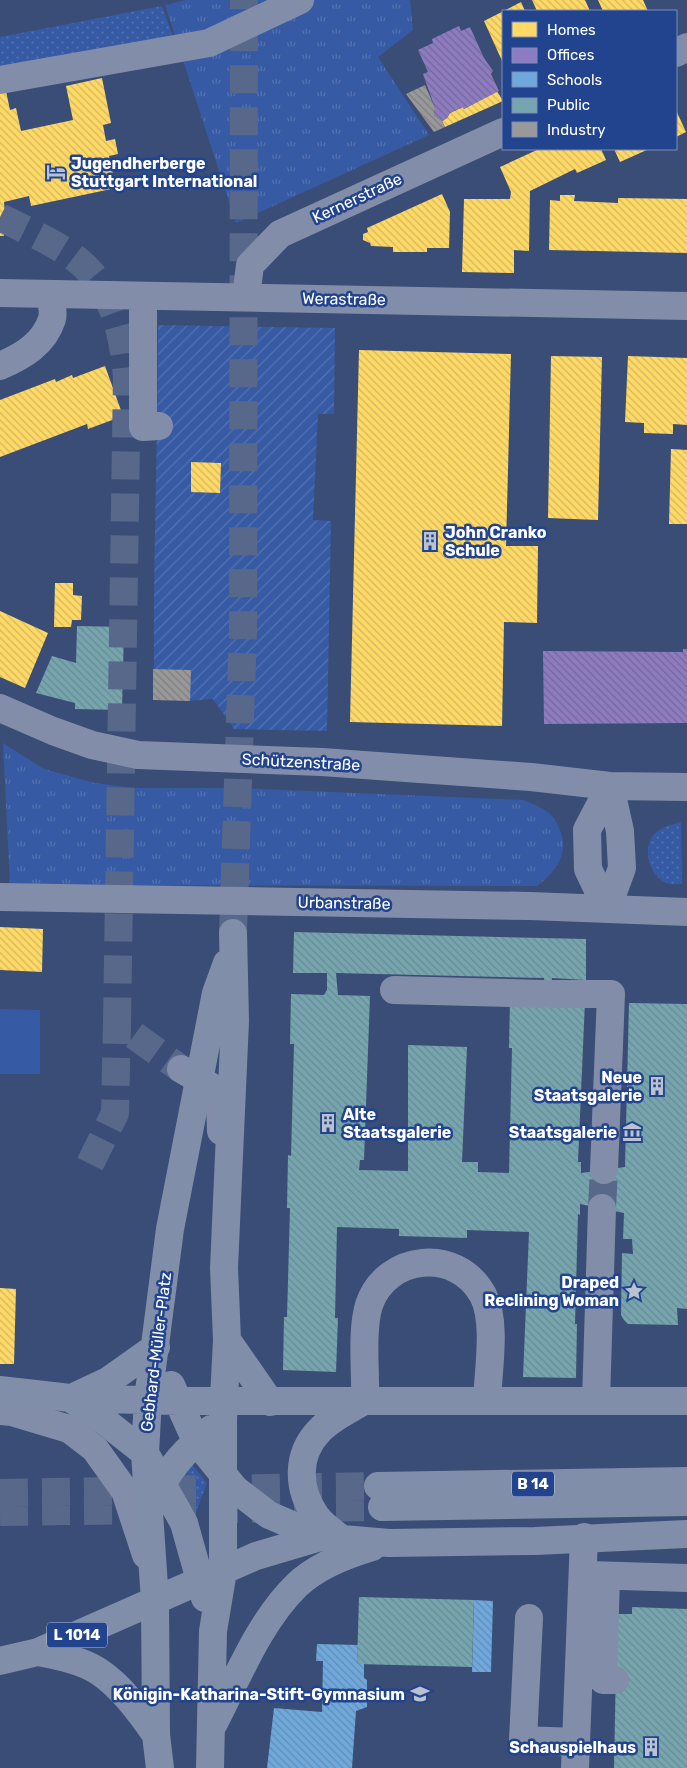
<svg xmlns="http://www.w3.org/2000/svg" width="687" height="1768" font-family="Rubik,sans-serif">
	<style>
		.grass { fill: url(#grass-dots) }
		.park { fill: url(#park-tufts) }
		.garden { fill: url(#garden-furrows) }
		.pitch { fill: #375aa4 }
		.homes { fill: url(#homes-back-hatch) }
		.offices { fill: url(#offices-back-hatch) }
		.schools { fill: url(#schools-back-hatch) }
		.public { fill: url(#public-back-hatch); fill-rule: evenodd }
		.industry { fill: url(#industry-back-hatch) }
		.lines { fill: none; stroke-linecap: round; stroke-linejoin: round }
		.minor-tunnel { stroke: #58688b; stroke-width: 28; stroke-dasharray: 28 14; stroke-linecap: butt }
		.major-tunnel { stroke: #58688b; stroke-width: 28; stroke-dasharray: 28 14; stroke-linecap: butt }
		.minor { stroke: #828ea9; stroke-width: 28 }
		.major { stroke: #818ea9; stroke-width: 28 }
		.labels { text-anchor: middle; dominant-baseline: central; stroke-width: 5; stroke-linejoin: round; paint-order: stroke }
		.shield { fill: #22438e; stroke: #bdc7dd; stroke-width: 1 }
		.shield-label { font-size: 15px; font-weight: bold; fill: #fff }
		.poi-label { font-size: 16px; font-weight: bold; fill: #fff; stroke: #22438e; text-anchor: end }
		.street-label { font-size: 16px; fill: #fff; stroke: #22438e }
	</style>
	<defs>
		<pattern id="grass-dots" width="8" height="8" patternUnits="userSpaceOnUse" patternTransform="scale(1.25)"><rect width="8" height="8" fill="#375aa4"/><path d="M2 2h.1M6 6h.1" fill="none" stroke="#5573b2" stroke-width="1.8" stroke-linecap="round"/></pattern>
		<pattern id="park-tufts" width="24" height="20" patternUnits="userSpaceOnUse" patternTransform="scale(1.25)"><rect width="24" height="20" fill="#375aa4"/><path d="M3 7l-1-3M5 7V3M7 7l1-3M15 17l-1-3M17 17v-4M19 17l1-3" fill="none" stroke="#5573b2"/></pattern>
		<pattern id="garden-furrows" width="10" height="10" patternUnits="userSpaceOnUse" patternTransform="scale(1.25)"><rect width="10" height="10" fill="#375aa4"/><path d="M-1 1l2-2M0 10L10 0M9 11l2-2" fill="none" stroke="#5573b2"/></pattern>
		<pattern id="homes-back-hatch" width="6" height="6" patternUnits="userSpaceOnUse" patternTransform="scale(1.25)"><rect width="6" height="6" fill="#ffd966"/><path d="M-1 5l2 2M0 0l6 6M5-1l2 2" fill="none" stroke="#d2b660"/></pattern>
		<pattern id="offices-back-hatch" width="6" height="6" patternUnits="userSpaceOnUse" patternTransform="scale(1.25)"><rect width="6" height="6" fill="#8e7cc3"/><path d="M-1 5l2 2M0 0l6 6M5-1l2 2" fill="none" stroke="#746993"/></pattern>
		<pattern id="schools-back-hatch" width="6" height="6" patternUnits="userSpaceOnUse" patternTransform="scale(1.25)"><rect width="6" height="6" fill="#6fa8dc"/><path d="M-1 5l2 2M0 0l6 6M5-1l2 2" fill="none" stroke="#648cb1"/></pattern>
		<pattern id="public-back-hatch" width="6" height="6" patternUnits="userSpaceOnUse" patternTransform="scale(1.25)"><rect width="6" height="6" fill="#76a5af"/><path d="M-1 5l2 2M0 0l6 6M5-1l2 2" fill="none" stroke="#698a91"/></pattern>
		<pattern id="industry-back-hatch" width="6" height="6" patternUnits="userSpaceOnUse" patternTransform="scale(1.25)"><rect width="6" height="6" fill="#999"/><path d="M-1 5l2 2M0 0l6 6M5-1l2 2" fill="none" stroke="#7e7e7e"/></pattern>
	</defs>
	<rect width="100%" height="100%" fill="#3a4d76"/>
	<path class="grass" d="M162,6L176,45L0,78V37Z
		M681,822L682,884C678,884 671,885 666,883C651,876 643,854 651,839C656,828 671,825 681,822Z
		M192,1464L207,1483L196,1512L187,1492L177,1479Z"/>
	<path class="park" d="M186,0H410L413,30L378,57L429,135L236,223L165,5Z
		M3,743L44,769L95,783L134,788H239L523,800C533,804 545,808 553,817C556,820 558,826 560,830C570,853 555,873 537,886L10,885Z"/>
	<path class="garden" d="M158,325L335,328L334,414H318L313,520L331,521L327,731L234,729L213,699L190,701V670L154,669C153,554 158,440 158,325Z"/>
	<path class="pitch" d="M0,1009L40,1010V1074H0Z"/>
	<path class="homes" d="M532,0H585L590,11H537Z
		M598,0H643L648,11H603Z
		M521,2L525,11H503V63L484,21Z
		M102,78L111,123L103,125L106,141L115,139L118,154L109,156L116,188L31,206L29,196L4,202L6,223H2L4,236H0V92L6,91L10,110L16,108L21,131L73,120L66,86Z
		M497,91L503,101L445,127L442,121L447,118L450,113L463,107L464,109Z
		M676,110L686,132L676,137Z
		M539,149H601L606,160L577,173L575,169L530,191L529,251L514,250V273L462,272L464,199H510L511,192L500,167Z
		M614,149H649L620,162Z
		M442,194L450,212L449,248H427V252H393V247L371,246L370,243L363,240V234L368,232L367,228Z
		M560,195H575L574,201L618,203V198L687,199V253L549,250L550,200L560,201Z
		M359,350L511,354L506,546H538L537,623L504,622L502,726L350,722Z
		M551,356L602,357L598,520L548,518Z
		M628,356L687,358V425L673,424V434L644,433V423L625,422Z
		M105,366L123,416L88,429L87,424L0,457V400L55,379L56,382L72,375L73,378Z
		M671,449L687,450V524H669Z
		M191,462L221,463L220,493L191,492Z
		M55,583H73V595L82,596L81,620H72L71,627H54Z
		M0,611L48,633L25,688L0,677Z
		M0,927L43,929L42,972L0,970Z
		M0,1288L16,1289L14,1364H0Z"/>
	<path class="offices" d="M459,26L461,31L470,27L484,58L493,71L491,74L499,91L464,109L463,107L450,113L447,118L442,121L434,115L435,108L423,74L428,72L418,50L433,43L432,39Z
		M683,649H687V723L544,724L543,651L683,652Z"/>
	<path class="schools" d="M474,1600L493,1601L491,1672H472Z
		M317,1644L358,1645L357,1664H364V1678L367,1680V1707L356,1711L352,1768H267L274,1708L322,1712L323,1661H316Z"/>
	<path class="public" d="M77,626L124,627L122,710L75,709V703L36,693L52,656L76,663Z
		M294,932L586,939V980L552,978V994L585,1001L578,1162H581V1173L625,1167L629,1003L687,1004V1309L677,1308L678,1325L628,1324L624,1320L621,1315L622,1253L633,1254L632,1239H623L624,1213L580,1204V1215L578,1214L575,1324H577L576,1378L523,1377L529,1232L467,1230V1238L399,1236V1229L337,1227L335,1318H338L336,1372L283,1370L284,1317H287L290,1208H287L288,1155L291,1156L294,1044H290L291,994L324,995L327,990V973H293ZM336,973L544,978L543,994L510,999L509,1048H512L509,1173L478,1172V1162H462L467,1047L408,1045V1171L359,1170L360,1160H364L370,996L338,995Z
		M359,1597L474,1600L472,1667L357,1664Z
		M632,1607L687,1609V1768H614L617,1614H632Z"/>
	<path class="industry" d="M425,85L435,108L434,115L442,121L445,127L434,132L406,94Z
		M153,669L191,670L190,701L153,700Z"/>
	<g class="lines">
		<path class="minor-tunnel" d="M0,217C23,229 49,240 71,255C112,284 123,330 127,377L117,1023
			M90,1164L115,1113L117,1023L181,1069
			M602,1208L604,1170"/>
		<path class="major-tunnel" d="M233,933L243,630L244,0
			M0,1493L378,1486
			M0,1512L382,1507"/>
		<path class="minor" d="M676,53L687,47
			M0,80L209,43L300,0
			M0,293L687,306
			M143,297V427L159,426
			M246,297L250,265L280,234L503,132
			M0,366C23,356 44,344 52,319C54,313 51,302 51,295
			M0,708L53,731L92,745L138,755L322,762L531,777L610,786L687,787
			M0,897L530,906L687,912
			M607,909L588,869L587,830L610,786
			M607,909L622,868L620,831L610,786
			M394,990L543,994
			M552,994H611L604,1170
			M181,1069L217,1090L220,1103L221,1131
			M365,1400C366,1373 361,1331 369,1305C386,1254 457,1247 483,1295C497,1322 488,1371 487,1401
			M596,1401L602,1208
			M0,1411L12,1412L69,1429L95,1449L125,1491L146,1555
			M589,1575L687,1578
			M606,1576L603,1680H615
			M529,1618L523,1740L576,1742
			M575,1768L584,1537"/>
		<path class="major" d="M227,1340L270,1402
			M171,1385L196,1441L235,1489L269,1515L320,1537L389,1543L535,1541L687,1534
			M0,1390L70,1398L178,1401H687
			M76,1396L108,1381L156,1347
			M70,1398L107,1423L145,1453L184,1523L205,1598
			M378,1486L687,1481
			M158,1496C166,1469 189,1447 211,1429
			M382,1507L687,1502
			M342,1539C333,1532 322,1525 316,1516C297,1489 296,1455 319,1431C331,1418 349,1410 364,1401
			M38,1652C58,1656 81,1660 98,1671C121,1686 140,1712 156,1735
			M0,1661L38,1652L256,1556L320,1537
			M214,1723C238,1677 259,1622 297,1585C317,1566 345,1555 372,1547
			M160,1768L156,1735L155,1601L145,1453L148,1399L170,1229L216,993L227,963
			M210,1768L213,1631L223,1571V1419L227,1340L224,1268L235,1021L233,933"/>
	</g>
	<defs>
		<g id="hotel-bare" transform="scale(1.5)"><path d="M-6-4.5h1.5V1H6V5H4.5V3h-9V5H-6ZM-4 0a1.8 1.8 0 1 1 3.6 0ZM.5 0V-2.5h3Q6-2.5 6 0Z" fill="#bac1cf" stroke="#22438e" stroke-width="2.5" paint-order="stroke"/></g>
		<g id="building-bare" transform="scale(1.5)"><path d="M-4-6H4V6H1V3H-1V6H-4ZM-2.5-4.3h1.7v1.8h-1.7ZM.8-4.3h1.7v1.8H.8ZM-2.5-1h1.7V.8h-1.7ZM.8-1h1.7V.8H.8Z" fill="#bac1cf" stroke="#22438e" stroke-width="2.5" paint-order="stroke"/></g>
		<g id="museum-bare" transform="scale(1.5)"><path d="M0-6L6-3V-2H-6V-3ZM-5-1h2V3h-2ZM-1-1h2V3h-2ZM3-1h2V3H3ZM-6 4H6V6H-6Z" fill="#bac1cf" stroke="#22438e" stroke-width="2.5" paint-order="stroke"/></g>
		<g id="sight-bare" transform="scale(1.5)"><path d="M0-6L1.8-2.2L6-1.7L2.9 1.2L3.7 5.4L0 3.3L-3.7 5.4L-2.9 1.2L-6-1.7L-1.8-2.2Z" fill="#bac1cf" stroke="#22438e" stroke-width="2.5" paint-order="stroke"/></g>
		<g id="school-bare" transform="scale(1.5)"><path d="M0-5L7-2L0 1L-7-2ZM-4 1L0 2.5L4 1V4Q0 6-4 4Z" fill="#bac1cf" stroke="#22438e" stroke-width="2.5" paint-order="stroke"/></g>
	</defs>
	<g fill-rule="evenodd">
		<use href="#hotel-bare" x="56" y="172"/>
		<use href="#building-bare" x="430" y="541"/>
		<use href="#building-bare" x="657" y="1086"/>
		<use href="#building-bare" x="328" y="1123"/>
		<use href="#museum-bare" x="632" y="1132"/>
		<use href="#sight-bare" x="634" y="1291"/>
		<use href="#school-bare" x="420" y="1694"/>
		<use href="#building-bare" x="651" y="1747"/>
	</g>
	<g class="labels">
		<g class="shield">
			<rect x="512" y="1471.5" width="42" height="25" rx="4"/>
			<rect x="47" y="1622.5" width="60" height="25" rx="4"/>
		</g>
		<g class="shield-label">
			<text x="533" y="1484">B 14</text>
			<text x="77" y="1635">L 1014</text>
		</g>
		<g class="poi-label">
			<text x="71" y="163" text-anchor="start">Jugendherberge<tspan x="71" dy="18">Stuttgart International</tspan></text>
			<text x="445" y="532" text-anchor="start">John Cranko<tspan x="445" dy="18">Schule</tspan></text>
			<text x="642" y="1077">Neue<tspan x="642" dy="18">Staatsgalerie</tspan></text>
			<text x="343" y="1114" text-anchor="start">Alte<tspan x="343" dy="18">Staatsgalerie</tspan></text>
			<text x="617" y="1132">Staatsgalerie</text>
			<text x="619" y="1282">Draped<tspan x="619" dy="18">Reclining Woman</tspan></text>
			<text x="405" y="1694">Königin-Katharina-Stift-Gymnasium</text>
			<text x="636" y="1747">Schauspielhaus</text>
		</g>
		<g class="street-label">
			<text transform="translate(357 198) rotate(-25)">Kernerstraße</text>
			<text transform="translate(344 299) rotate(1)">Werastraße</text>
			<text transform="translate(301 762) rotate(3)">Schützenstraße</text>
			<text transform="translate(344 903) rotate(1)">Urbanstraße</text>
			<text transform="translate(156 1352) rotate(-83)">Gebhard-Müller-Platz</text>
		</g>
	</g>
	<rect x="502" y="10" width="175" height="140" fill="#22438e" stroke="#7a8ebb"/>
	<rect x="512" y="22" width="25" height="15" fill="#ffd966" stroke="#7a8ebb"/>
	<text x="547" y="35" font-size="15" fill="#ffffff">Homes</text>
	<rect x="512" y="48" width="25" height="15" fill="#8e7cc3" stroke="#7a8ebb"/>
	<text x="547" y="60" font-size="15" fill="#ffffff">Offices</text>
	<rect x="512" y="72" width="25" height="15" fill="#6fa8dc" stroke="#7a8ebb"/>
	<text x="547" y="85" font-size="15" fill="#ffffff">Schools</text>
	<rect x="512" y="98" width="25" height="15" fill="#76a5af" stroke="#7a8ebb"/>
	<text x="547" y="110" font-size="15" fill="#ffffff">Public</text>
	<rect x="512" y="122" width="25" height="15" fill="#999999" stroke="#7a8ebb"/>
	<text x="547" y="135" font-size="15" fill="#ffffff">Industry</text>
</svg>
